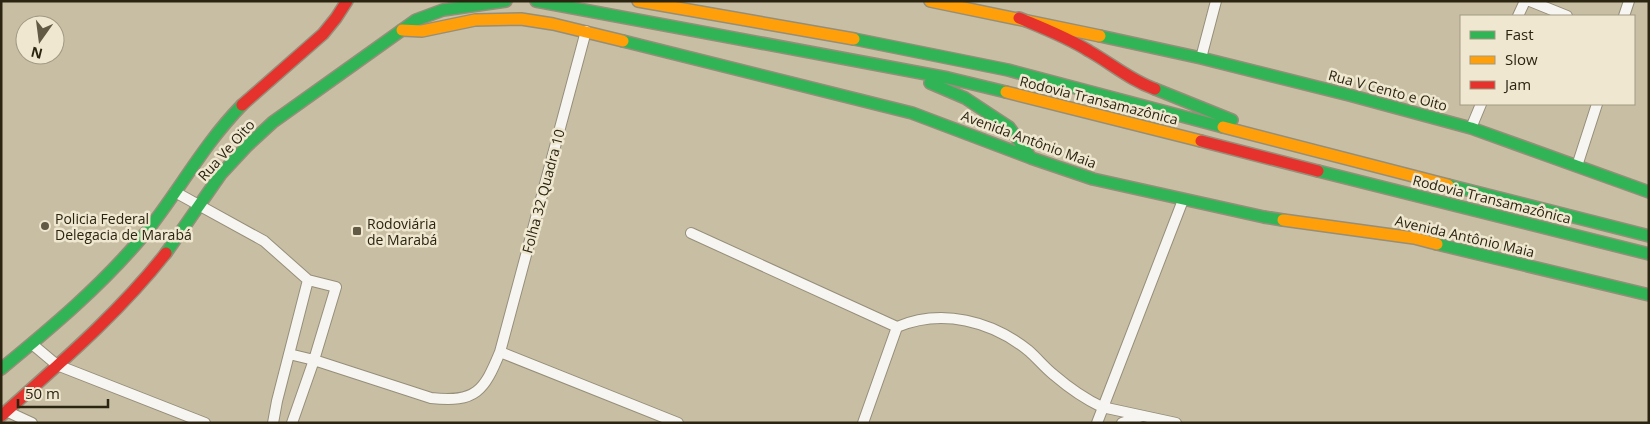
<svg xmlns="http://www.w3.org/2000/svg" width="1650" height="424" font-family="'Open Sans',sans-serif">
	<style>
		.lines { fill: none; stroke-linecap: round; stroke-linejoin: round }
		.street-casing { stroke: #958e79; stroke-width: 12 }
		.fast-casing { stroke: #958e79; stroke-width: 14 }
		.slow-casing { stroke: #958e79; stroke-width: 14 }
		.jam-casing { stroke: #958e79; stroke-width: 14 }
		.street { stroke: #f7f5f1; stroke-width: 10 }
		.fast { stroke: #30b455; stroke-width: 11 }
		.slow { stroke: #ff9f0a; stroke-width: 11 }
		.jam { stroke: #e5322d; stroke-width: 11 }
		.poi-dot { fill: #625a44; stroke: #efe7cf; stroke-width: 2 }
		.labels { text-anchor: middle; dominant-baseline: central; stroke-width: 5; stroke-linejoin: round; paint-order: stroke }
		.street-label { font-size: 14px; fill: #2b2411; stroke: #efe7cf }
		.poi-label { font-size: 14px; fill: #2b2411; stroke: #efe7cf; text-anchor: start }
	</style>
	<rect width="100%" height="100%" fill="#c8bea4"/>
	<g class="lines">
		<g class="street-casing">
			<path id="street" d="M1530,1L1567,16
				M1518,16L1525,1
				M1624,16L1629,1
				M1201,58L1216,1
				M1471,128L1481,104
				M1577,166L1597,104
				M175,192L264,241L308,280L336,287L314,360L292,423
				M691,233L897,327C942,308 992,321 1029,351C1038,359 1045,368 1054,375C1068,387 1085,399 1102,407L1176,423
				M32,344L57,365L205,423
				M500,352L678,423
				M289,354L314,360L431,398C476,403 484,391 500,352L586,31
				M6,411L32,423
				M273,423L277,401L308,280
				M863,423L897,327
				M1097,423L1183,200
				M1122,423L1142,416"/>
		</g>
		<g class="fast-casing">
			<path id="fast" d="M536,1L948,78L1006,92
				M1100,36L1201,58L1349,95L1471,128L1649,192
				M854,39L1008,70L1223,127
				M623,41L912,113L1031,158L1093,179L1264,217L1283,220
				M930,83L965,98L1009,127L1031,158
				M1155,89L1232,120
				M1318,171L1649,254
				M1448,185L1649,236
				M1437,244L1649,295
				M166,253L221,174L247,146L273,122L416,20L443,10L506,1
				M1,369C51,328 101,286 143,236C178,193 202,146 242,105"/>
		</g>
		<g class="slow-casing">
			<path id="slow" d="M638,1L854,39
				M930,1L1100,36
				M402,30L422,31L475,20L521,19L553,24L623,41
				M1006,92L1201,141
				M1223,127L1448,185
				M1283,220L1414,238L1437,244"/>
		</g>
		<g class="jam-casing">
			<path id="jam" d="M1019,18C1043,28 1067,37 1089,51C1112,64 1130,80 1155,89
				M242,105L323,34L336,18L347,1
				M1201,141L1318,171
				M1,416C59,364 118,314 166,253"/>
		</g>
		<use href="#street" class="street"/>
		<use href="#fast" class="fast"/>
		<use href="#slow" class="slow"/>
		<use href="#jam" class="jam"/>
	</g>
	<g class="poi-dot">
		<circle cx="45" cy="226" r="5"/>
		<rect x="352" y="226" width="10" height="10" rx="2.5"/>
	</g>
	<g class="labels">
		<g class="street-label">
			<text transform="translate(1388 90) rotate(15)">Rua V Cento e Oito</text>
			<text transform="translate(1099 100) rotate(14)">Rodovia Transamazônica</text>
			<text transform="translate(1029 139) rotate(20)">Avenida Antônio Maia</text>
			<text transform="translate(226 150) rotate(-48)">Rua Ve Oito</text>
			<text transform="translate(543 191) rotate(-75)">Folha 32 Quadra 10</text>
			<text transform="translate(1492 199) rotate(14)">Rodovia Transamazônica</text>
			<text transform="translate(1465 236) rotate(13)">Avenida Antônio Maia</text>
		</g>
		<g class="poi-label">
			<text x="55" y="218">Policia Federal<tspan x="55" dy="16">Delegacia de Marabá</tspan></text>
			<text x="367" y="223">Rodoviária<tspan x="367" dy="16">de Marabá</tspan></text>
		</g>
	</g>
	<rect width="1650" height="424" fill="none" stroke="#2b2411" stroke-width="5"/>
	<rect x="1460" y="15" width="175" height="90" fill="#efe7cf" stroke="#a19983"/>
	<rect x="1470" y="31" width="25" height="8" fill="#30b455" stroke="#a19983"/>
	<text x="1505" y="40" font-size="15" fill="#2b2411">Fast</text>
	<rect x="1470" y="56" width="25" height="8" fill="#ff9f0a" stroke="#a19983"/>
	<text x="1505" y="65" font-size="15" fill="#2b2411">Slow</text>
	<rect x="1470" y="81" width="25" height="8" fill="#e5322d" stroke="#a19983"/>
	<text x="1505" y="90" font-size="15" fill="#2b2411">Jam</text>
	<g transform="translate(40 40) rotate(194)"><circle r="24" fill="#efe7cf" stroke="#a19983"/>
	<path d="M0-4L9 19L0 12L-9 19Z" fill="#625a44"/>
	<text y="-8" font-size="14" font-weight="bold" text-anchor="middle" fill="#2b2411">N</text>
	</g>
	<path d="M18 399v8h90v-8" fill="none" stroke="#2b2411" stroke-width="2.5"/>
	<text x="25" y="399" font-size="15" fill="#2b2411" stroke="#efe7cf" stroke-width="4" paint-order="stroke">50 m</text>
</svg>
